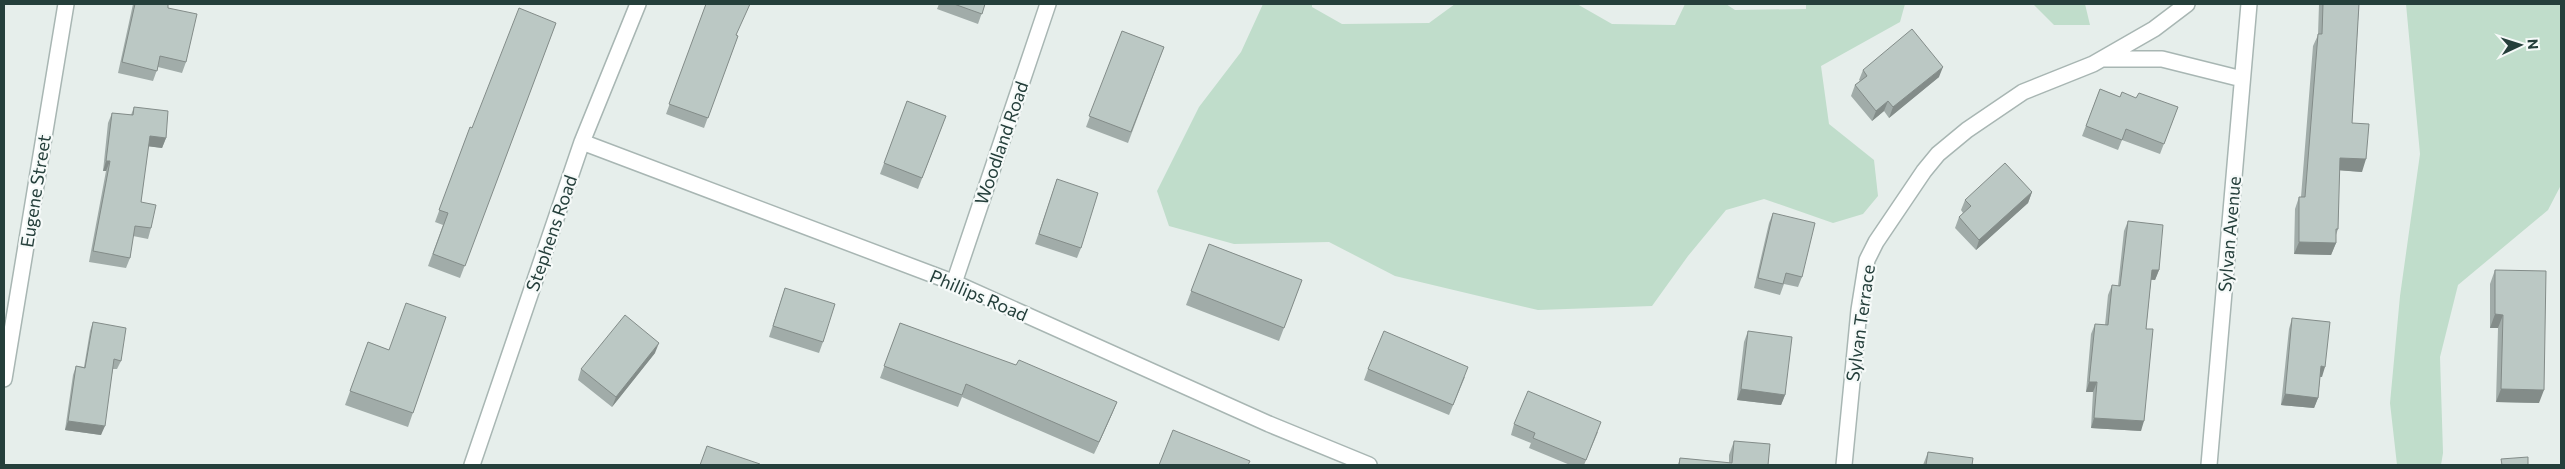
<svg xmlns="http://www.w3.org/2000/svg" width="2565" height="469" font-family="Commissioner,sans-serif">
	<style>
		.green { fill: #c0ddcb }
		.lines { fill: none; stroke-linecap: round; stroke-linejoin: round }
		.minor-casing { stroke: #a8b6b3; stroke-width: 18 }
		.minor { stroke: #fff; stroke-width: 15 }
		.wall { fill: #a1aca9 }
		.shaded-wall { fill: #838c89 }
		.building { fill: #bbc8c4; stroke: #838c89 }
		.labels { text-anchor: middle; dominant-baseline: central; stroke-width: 4.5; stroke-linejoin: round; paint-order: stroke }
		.street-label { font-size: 18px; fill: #253f3b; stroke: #f6faf9 }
	</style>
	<rect width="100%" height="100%" fill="#e6eeeb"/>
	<path class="green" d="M1263,4H1312V7L1342,24L1429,23L1455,4H1577L1612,24L1675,25L1685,4H1726L1735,10L1806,9V4H1905L1900,22L1821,66L1829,124L1874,160L1878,196L1863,214L1833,223L1764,199L1726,210L1688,256L1652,306L1538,310L1395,276L1329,242L1234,244L1169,226L1157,191L1199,107L1241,52Z
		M2033,4H2085L2090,25H2054Z
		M2406,4H2561V185L2548,210L2458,285L2440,357L2443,453L2441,465H2397L2390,403L2400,296L2420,154Z"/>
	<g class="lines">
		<g class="minor-casing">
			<path id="minor" d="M2104,59H2162L2242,79
				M582,142L955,283L1269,424L1369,465
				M954,283L1048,4
				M4,379L66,4
				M472,465L582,142L638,4
				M1844,465L1859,310L1867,260L1876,242L1924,171L1938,154L1967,130L2023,92L2093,64L2154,29L2187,4
				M2209,465L2249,4"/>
		</g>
		<use href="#minor" class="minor"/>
	</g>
	<path class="wall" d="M133,4H168V8L186,62L182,73L158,67L153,81L118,73Z
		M706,4L738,36L704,128L666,114Z
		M939,4H985L978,24L937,9Z
		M2319,4H2359L2352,123L2362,172L2339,170L2338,229L2336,235V243L2331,255L2294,254L2295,209L2299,197H2301L2313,46L2318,35Z
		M556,23L460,278L428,266L443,225L435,222L470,127L472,128Z
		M1122,31L1164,47L1128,143L1086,127Z
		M1863,70L1939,77L1889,118L1884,111L1872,121L1851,96L1855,85L1860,81L1859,80Z
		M2100,89L2120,97L2136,98L2178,107L2160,154L2122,140L2118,150L2082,136Z
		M907,101L946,116L918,189L880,174Z
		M134,107L166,138L162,148L148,146L141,202L151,228L148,239L133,236L130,258L126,268L89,262L106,171H103L108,123L112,113L131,115Z
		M1057,179L1081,248L1077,258L1035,244Z
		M2032,192L2028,203L1976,250L1955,228L1959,217L1963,213L1961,210L1965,200Z
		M1773,213L1802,277L1798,287L1784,284L1780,295L1754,288L1769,223Z
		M2128,221L2159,270L2155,280H2151L2146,329L2141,431L2091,428L2093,392H2086L2091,334L2095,324L2105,325L2108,295L2112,285L2118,286L2124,231Z
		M1209,244L1302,280L1279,341L1186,305Z
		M2495,270L2539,403L2496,402L2498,328H2490V284Z
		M785,288L823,342L819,353L769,337Z
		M446,317L408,427L345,405L368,342L389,350Z
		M2292,318L2322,377H2320L2318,398L2314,408L2281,405L2289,329Z
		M93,322L121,361L117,369H113L101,435L65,430L73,375L76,366L84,367L90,331Z
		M900,323L1117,402L1112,414L1094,454L962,397L958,407L880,378Z
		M1748,331L1785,395L1781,405L1737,400L1744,342Z
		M655,353L612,407L578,380L581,369Z
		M1368,369L1465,377L1449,415L1364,380Z
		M1514,424L1598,432L1584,465H1570L1529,448L1531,443L1511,435Z
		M1734,441L1768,465H1678L1680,458L1729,463V455Z
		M1928,452L1972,465H1923Z"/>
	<path class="shaded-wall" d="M1943,67L1939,77L1889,118L1893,107Z
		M1888,101L1884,111L1872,121L1876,111Z
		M150,136L166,138L162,148L146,146Z
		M2340,158L2366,159L2362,172L2335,170Z
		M106,161H110L106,171H103Z
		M2032,192L2028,203L1976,250L1979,240Z
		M2299,242L2336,243L2331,255L2294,254Z
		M2152,270H2159L2155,280L2149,279Z
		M2495,314L2503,315L2498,328H2490Z
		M659,343L655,353L612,407L616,397Z
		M2321,366L2325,367L2322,377L2317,376Z
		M2089,382H2097L2093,392H2086Z
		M1741,389L1785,395L1781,405L1737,400Z
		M2501,389L2544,390L2539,403L2496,402Z
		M2285,394L2318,398L2314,408L2281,405Z
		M1117,402L1112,414L1094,454L1099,442Z
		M2094,418L2144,421L2141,431L2091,428Z
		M68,421L105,426L101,435L65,430Z"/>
	<path class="building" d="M135,4H168V8L197,14L186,62L160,56L157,71L122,62Z
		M706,4H750L736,35L738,36L708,118L669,104Z
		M954,4H985L982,14Z
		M2323,4H2359L2352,123L2369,124L2366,159L2340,158L2338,229H2336V243L2299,242V197H2305L2318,34H2322Z
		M519,8L556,23L465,266L433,254L448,213L439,210L470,127L472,128Z
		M1912,29L1943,67L1893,107L1888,101L1876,111L1855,85L1867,76L1863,70Z
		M1122,31L1164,47L1131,132L1089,116Z
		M2100,89L2120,97L2122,92L2136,98L2139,93L2178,107L2164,144L2126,129L2122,140L2086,126Z
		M907,101L946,116L922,178L884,163Z
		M134,107L168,111L166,138L150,136L141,202L156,205L151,228L135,226L130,258L93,251L110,161H106L112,113L133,115Z
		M2005,163L2032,192L1979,240L1959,217L1971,206L1965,200Z
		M1057,179L1098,193L1081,248L1039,234Z
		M1773,213L1815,223L1802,277L1786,273L1783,284L1758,278Z
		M2128,221L2163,225L2159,270H2152L2146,329H2153L2144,421L2094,418L2097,382H2089L2095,324L2108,325L2112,285L2120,286Z
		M1209,244L1302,280L1284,328L1191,291Z
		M2495,270L2546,271L2544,390L2501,389L2503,315L2495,314Z
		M785,288L835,304L823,342L773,326Z
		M406,303L446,317L413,413L350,391L368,342L389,350Z
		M625,315L659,343L616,397L581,369Z
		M2292,318L2330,322L2325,367L2321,366L2318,398L2285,394Z
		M93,322L126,328L121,361L114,359L105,426L68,421L76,366L85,368Z
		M900,323L1016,365L1019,360L1117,402L1099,442L966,384L962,395L884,366Z
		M1384,331L1468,367L1453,405L1368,369Z
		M1748,331L1792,337L1785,395L1741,389Z
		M1528,391L1601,422L1586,460L1533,438L1535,433L1514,424Z
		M1173,430L1250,461L1248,465H1159Z
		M1734,441L1770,444L1768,465H1679L1680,458L1732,463Z
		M707,446L760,464L759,465H700Z
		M1928,452L1973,458L1972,465H1926Z
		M2528,457V465H2502L2501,459Z"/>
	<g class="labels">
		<g class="street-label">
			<text transform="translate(1001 143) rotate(-71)">Woodland Road</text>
			<text transform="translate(35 191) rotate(-81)">Eugene Street</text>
			<text transform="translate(551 233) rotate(-71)">Stephens Road</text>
			<text transform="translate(2229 234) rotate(-85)">Sylvan Avenue</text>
			<text transform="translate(979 295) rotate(23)">Phillips Road</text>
			<text transform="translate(1860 323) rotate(-82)">Sylvan Terrace</text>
		</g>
	</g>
	<rect width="2565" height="469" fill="none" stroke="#253f3b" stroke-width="10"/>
	<g transform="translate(2520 45) rotate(86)" stroke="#f6faf9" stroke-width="4" paint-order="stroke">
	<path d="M0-4L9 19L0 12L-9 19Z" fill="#253f3b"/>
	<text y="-8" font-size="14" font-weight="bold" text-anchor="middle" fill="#253f3b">N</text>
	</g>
</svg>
